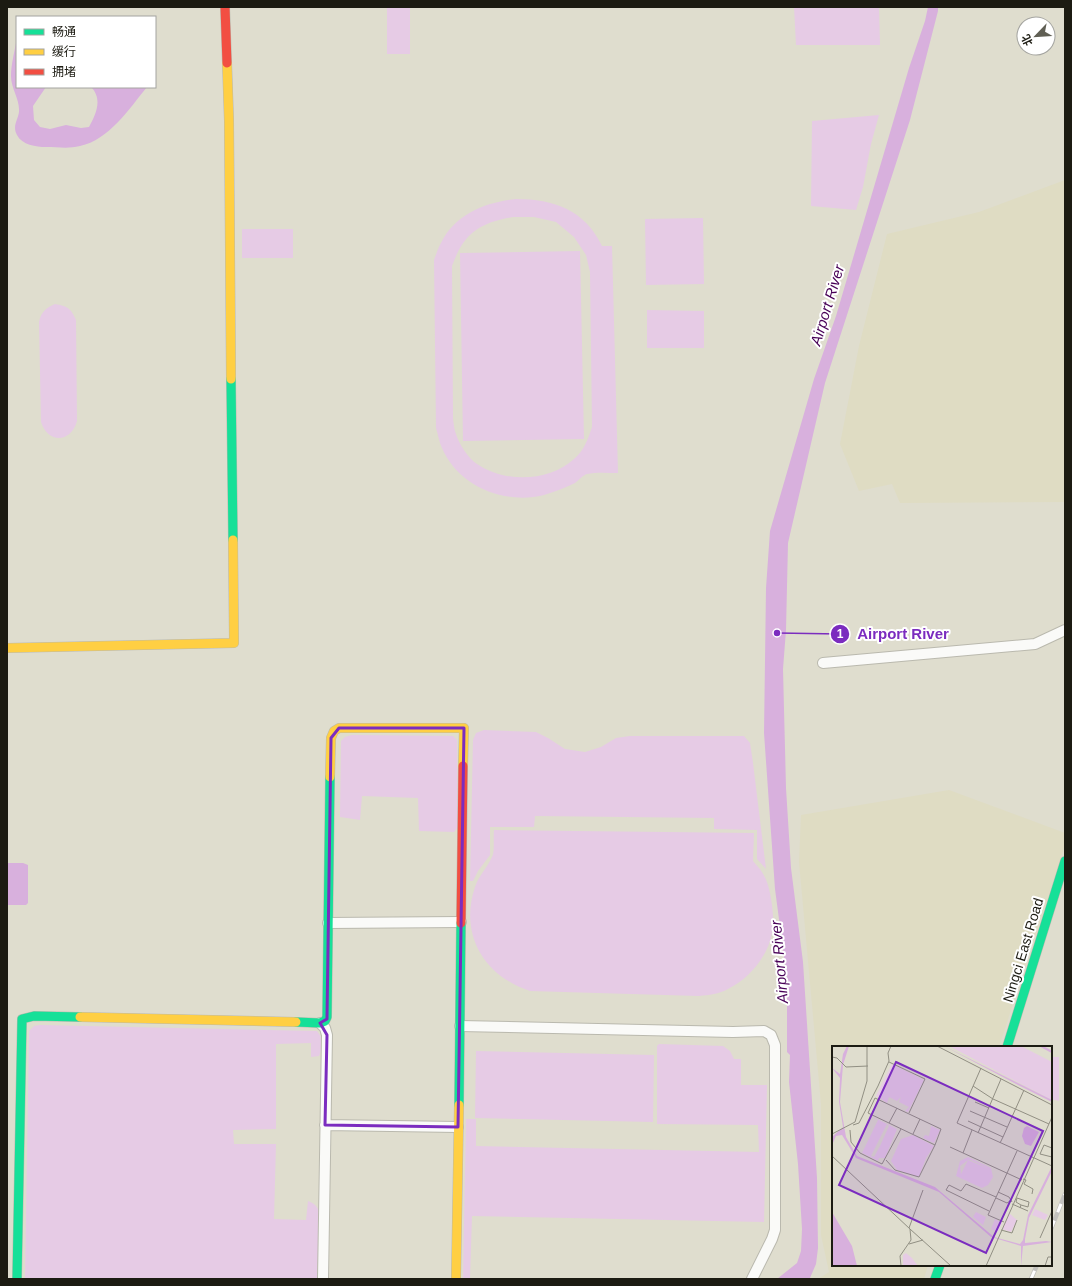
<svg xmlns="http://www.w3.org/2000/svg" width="1072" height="1286" font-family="Arial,'Noto Sans SC',sans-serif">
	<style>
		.built { fill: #dfdcc3 }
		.green { fill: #e6cbe5; fill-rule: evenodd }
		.water { fill: #d8b0dd }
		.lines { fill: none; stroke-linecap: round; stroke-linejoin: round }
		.street-casing { stroke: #bab9ae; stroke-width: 12 }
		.fast-casing { stroke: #bab9ae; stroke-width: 10 }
		.slow-casing { stroke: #bab9ae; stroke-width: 10 }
		.jam-casing { stroke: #bab9ae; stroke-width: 10 }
		.street { stroke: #fafaf8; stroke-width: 10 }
		.fast { stroke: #16e098; stroke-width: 9 }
		.slow { stroke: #ffcf43; stroke-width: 9 }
		.jam { stroke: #f24e42; stroke-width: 9 }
		.rail-casing { stroke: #c3c2be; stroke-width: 4.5 }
		.rail { stroke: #fff; stroke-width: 3; stroke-dasharray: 9; stroke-linecap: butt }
		.marked { fill: none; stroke: #7b2cbf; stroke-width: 3; stroke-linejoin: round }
		.labels { text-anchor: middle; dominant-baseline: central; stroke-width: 4; stroke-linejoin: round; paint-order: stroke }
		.street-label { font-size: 14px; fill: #1c1b12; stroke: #fff }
		.water-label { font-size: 15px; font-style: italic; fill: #480057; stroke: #fff }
		.inset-river { fill: none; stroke: #d8b0dd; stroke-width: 2 }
		.inset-road { fill: none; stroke: #918f83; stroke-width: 1 }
		.view { fill: #7b2cbf; fill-opacity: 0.15; stroke: #7b2cbf; stroke-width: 2 }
		.inset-edge { fill: none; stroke: #1c1b12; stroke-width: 2 }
		.leader { fill: none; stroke: #7b2cbf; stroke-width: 1.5 }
		.callout-dot { fill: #7b2cbf; stroke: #fff; stroke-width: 1.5 }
		.mark-label { font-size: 12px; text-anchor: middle; font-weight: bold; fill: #fff }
		.callout-label { font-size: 15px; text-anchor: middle; font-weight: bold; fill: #7b2cbf; stroke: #fff; stroke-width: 4; stroke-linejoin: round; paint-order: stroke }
	</style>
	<rect width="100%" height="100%" fill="#dfddce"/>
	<path class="built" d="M1065,180V502L900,503L892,484L859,491L840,444L859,346L887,234L979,212Z
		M949,790L1065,833V845L999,1047H833V1265H928L924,1279H818L829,1272L821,1235V1104L799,862L801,815Z"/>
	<path class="green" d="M387,7H410V54H387Z
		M794,7H879L880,45H796Z
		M879,115L871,144L863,187L856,210L811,206L812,121Z
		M516,199C554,199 585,210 602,246H612L618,473C608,473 596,472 587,474C583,475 579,480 575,483C565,488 554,492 544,495C504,505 458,486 442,448C439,442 438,434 436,428L434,260C436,255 438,248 441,243C455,214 486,202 516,199ZM513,217H534L556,222L574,237L586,255L590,272L592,427C588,439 584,451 574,459C549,482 505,483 477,464C468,458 459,444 456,434C454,430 454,424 453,419L452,266C464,233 479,223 513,217Z
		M703,218L704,284L646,285L645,219Z
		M242,229H293V258H242Z
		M580,251L584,439L463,441L460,253Z
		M55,304C67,306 71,308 76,320L77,421C71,443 48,444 41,422L39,322C41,312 46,308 55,304Z
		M647,310L704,311V348H647Z
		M484,730L536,732L548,738L565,749L585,752L601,747L616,738L630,736H744L750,743L753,763L766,869L757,859V830L714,829V818L535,816L534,827H490V855L478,871L473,881H470L473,740L476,733Z
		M352,735L453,736L457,740L458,827L454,832L419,831L418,798L362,796L360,820L340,817L341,741L345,737Z
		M494,830L754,833L753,861C767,876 769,885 772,905C773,914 774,924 772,933C768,956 749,979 728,989C719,994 709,995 699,996L530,991C484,976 459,934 475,887C479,875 487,868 492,857C495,852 493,837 494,830Z
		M40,1025L317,1031C324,1040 323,1046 319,1056L311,1057V1043L276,1044V1129L233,1130L234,1144H276L274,1219L306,1220L308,1201C316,1204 319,1208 320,1217L317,1279H25L29,1031L34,1026Z
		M659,1044L723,1046L730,1051L734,1059H741V1085H767L764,1222L472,1216L470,1279H463L466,1119H476V1146L759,1152L758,1125L657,1124V1046Z
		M476,1051L654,1055L653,1122L475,1118Z
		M1051,1057H1059V1101L1051,1099Z"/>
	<path class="water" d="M928,7H938V11L910,120L825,383L788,543L786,630L783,669L786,788L791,868L803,962L817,1178L818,1248L816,1264L810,1278L777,1279L797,1263L801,1251L802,1229L798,1164L789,1082L790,1055L787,1052V980L775,889L764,733L766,588L770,531L814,379L836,316L909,68L925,21Z
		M17,37V87H46L33,106L34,120L40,127L50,129L66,125L81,128L89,127C96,114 103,99 91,87H147C129,109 109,140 80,146C68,149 58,147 46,147C36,147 22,145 17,135C12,126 18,120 19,112C20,99 11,89 11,76C11,64 15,50 17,37Z
		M7,863H23L28,865V903L26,905H7Z"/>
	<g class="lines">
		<g class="street-casing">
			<path id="street" d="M823,663L1035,644L1065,630
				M328,923L461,922
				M320,1023L325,1028L327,1035L323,1279
				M460,1026L733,1032L764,1031L771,1035L775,1045V1230L772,1239L752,1279
				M325,1125L458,1127"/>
		</g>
		<g class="fast-casing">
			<path id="fast" d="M231,379L233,540
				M296,1022L320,1023L325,1021L327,1017L330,777
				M1007,1047L1065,861
				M459,1105L461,923
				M17,1279L22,1019L34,1016L80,1017
				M935,1279L940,1265"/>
		</g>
		<g class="slow-casing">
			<path id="slow" d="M227,63L229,121L231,379
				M7,648L234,643L233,540
				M330,777L331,738L334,731L339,728H464L463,766
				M80,1017L296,1022
				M456,1279L459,1105"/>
		</g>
		<g class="jam-casing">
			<path id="jam" d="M225,7L227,63
				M461,923L463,766"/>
		</g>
		<use href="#street" class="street"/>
		<use href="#fast" class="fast"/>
		<use href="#slow" class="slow"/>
		<use href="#jam" class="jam"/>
		<g class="rail-casing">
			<path id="rail" d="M1051,1229L1065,1194
				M1031,1279L1037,1265"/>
		</g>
		<use href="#rail" class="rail"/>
	</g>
	<path class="marked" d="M339,728H464L458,1127L325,1125L327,1035L320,1023L327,1019L331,738Z"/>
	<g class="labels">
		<g class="street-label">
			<text transform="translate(1023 950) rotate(-73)">Ningci East Road</text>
		</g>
		<g class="water-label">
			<text transform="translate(827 305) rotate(-73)">Airport River</text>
			<text transform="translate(779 962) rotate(-95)">Airport River</text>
		</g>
	</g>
	<g transform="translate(832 1046)">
		<rect width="220" height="220" fill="#dfddce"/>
		<path d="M117,0H189L220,16V54ZM60,18L92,34L76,66L73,65L77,61L67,56L69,51L65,55L57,51L55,57L44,50ZM35,68L65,83L53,112H47L46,115L30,107L46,74ZM55,78L57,80L48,100L42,111L39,110ZM99,80L108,84L102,97L91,92L93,89L97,90ZM81,89L102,100L94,112L87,131L65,124L59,115L69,93ZM136,111L159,122L161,131L156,139L150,142L124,130L128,115ZM136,114H139L157,123L136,114L129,128L128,120ZM203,163L216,169L213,174L200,169ZM144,166L154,171L151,179L141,171ZM177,167L185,174L179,186L170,183ZM163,173L170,177L166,186L159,183ZM74,207L80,212L86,220H71V209Z" fill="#e6cbe5" fill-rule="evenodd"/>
		<path d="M15,0H17L11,19L8,56L14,91L25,110L103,141L162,191L188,198L191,194L196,169L220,120V125L197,172L193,193V197L214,195L220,196L191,200L189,220V200L159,191L107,146L24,112L10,89L4,90L0,99V91L11,81L7,56L8,32L0,22L8,28L11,8ZM112,0L220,54V56L188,40ZM195,80L207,86L199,100L193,98L190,90L192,82ZM0,166L20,200L25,220H0Z" fill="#d8b0dd"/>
		<path class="inset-river" d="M209,0L220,6"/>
		<path class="inset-road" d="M105,0L220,59M0,11L5,12L14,21L36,20M57,16L93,33L77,67M149,22L125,77L220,120M141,40L161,53L217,78M43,52L109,83L103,99L36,67ZM143,56L157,62M138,65L175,81M136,75L171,91L168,97M57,77L65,62M21,79L27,77L46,40L57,15L56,7L59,0M18,84L19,96L28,107L50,118L69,83M146,87L169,33M0,88L23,76L35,35V0M81,88L88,73M171,91L192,44M118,101L190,134M220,102L212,99L208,108L220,111M131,107L140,84M0,110L78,183L79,194L68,210L69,220M54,114L63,124L87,131L103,99M191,133L194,134L192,138L201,143L200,148M166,146L177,151L180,156M164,152L175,157L178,155M180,158L196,165M188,162L189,159L184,156L185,152L197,156L196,161L189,159M157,165L114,144L117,139L129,145L134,138L164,151M172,176L156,169L185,105M77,182L91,144M78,183L119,220M169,184L180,187L185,174M208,192L220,165M77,198L91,194M154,220L220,71M213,220L216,211H220"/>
		<path class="view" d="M64,16L211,85L154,207L7,139Z"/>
		<rect width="220" height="220" class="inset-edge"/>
	</g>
	<path class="leader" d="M777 633L840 634"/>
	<g class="callout-dot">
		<circle cx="777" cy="633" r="4"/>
		<circle cx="840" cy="634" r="10"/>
	</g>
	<g class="mark-label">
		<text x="840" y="638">1</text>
	</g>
	<g class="callout-label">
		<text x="903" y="639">Airport River</text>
	</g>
	<rect width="1072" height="1286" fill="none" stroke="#1c1b12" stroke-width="16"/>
	<rect x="16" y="16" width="140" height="72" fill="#ffffff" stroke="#a4a4a0"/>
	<rect x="24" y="29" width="20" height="6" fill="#16e098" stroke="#a4a4a0"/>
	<text x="52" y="36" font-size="12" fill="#1c1b12">畅通</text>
	<rect x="24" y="49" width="20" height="6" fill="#ffcf43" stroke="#a4a4a0"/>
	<text x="52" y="56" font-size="12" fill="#1c1b12">缓行</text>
	<rect x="24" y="69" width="20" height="6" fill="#f24e42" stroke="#a4a4a0"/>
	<text x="52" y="76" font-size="12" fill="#1c1b12">拥堵</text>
	<g transform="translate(1036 36) rotate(245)"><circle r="19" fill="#ffffff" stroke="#a4a4a0"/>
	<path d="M0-3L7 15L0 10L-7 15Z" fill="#605f54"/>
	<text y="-6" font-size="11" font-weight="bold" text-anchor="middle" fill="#1c1b12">北</text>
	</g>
</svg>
